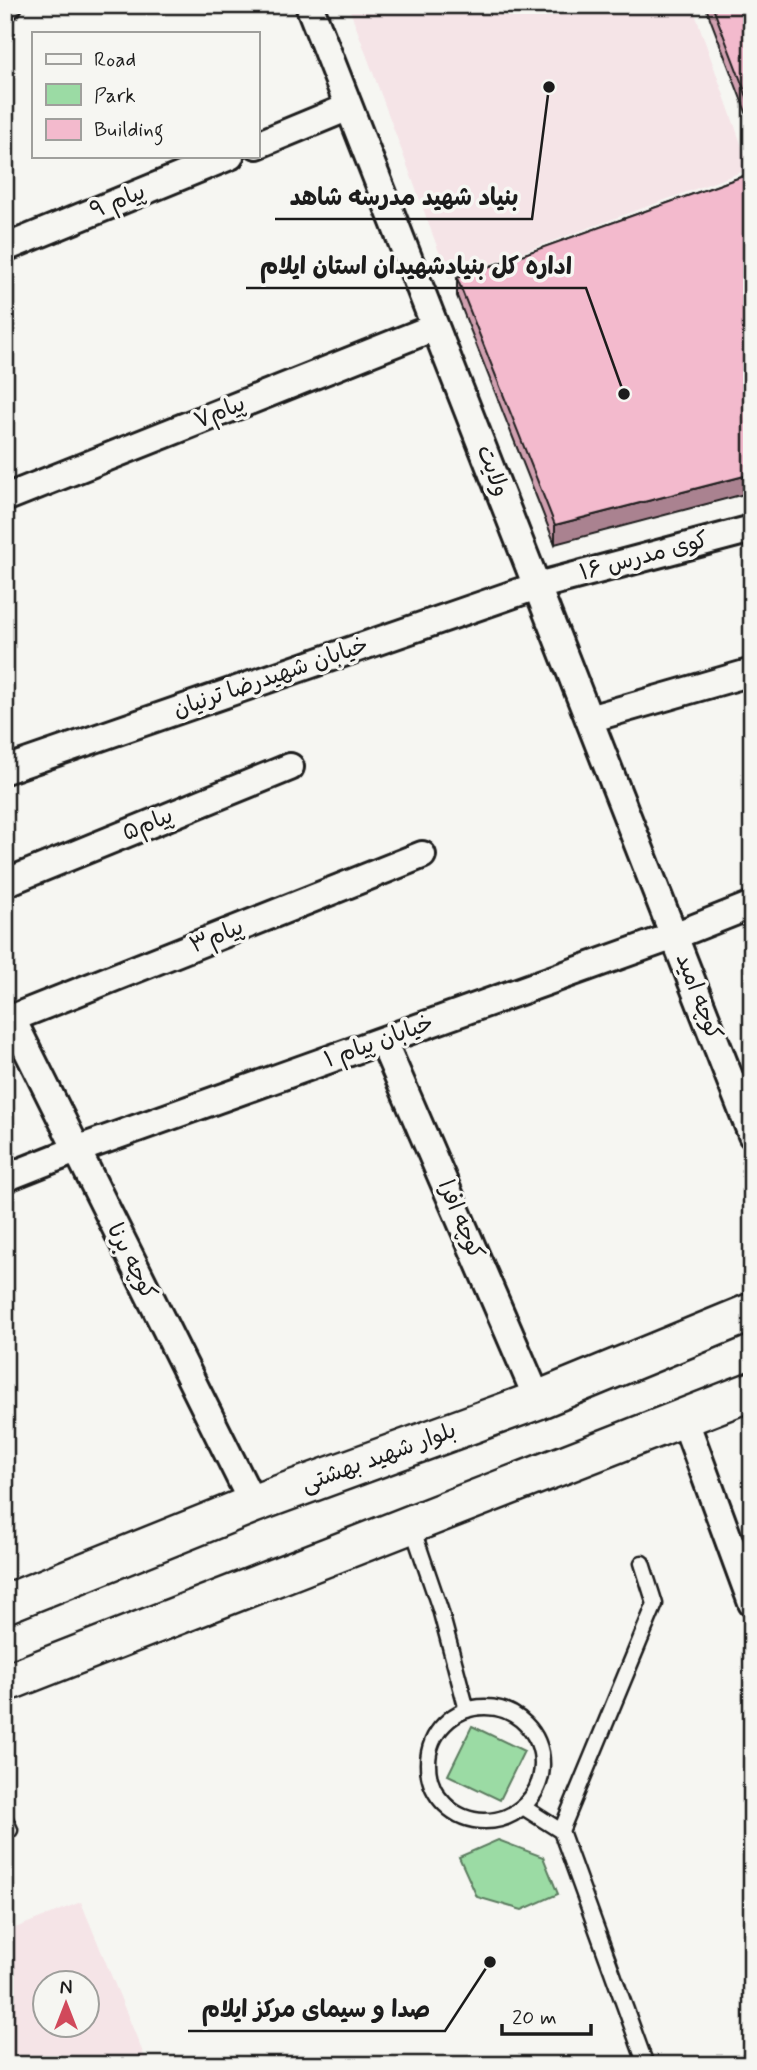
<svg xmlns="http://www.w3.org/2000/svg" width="757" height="2070" font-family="Mynerve,'Playpen Sans Arabic',sans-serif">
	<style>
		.built { fill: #f5e4e7; fill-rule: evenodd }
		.green { fill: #9bdba4; stroke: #5c7c60; stroke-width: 2 }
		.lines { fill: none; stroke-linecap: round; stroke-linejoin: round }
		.lane-casing { stroke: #1c1c1c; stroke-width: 19 }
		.street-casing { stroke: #1c1c1c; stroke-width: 32 }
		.secondary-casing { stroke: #1c1c1c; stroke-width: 42 }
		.lane { stroke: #f6f6f2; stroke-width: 14 }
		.street { stroke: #f6f6f2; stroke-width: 26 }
		.secondary { stroke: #f6f6f2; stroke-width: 37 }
		.wall { fill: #d1a0b0; stroke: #1c1c1c; stroke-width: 2 }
		.shaded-wall { fill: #aa8290; stroke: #1c1c1c; stroke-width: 2 }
		.building { fill: #f3bacd; stroke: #1c1c1c; stroke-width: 2 }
		.labels { text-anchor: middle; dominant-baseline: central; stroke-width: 7; stroke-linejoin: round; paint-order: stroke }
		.street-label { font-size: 23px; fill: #1c1c1c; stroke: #f6f6f2 }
		.leader { fill: none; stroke: #1c1c1c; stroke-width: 2.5 }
		.callout-dot { fill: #1c1c1c; stroke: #f6f6f2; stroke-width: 2.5 }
		.callout-label { font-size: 24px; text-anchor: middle; font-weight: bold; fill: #1c1c1c; stroke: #f6f6f2; stroke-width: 7; stroke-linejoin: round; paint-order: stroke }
	</style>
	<rect width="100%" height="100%" fill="#f6f6f2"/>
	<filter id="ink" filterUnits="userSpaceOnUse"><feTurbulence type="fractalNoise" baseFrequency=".0143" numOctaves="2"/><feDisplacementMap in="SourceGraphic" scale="14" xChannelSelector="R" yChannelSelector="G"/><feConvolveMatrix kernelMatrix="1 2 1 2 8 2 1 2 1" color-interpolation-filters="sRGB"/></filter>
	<g filter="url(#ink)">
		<path class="built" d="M348,5H692L750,169L449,279Z
			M81,1902L148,2065H5V1932ZM46,1982H88V2024H46Z"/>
		<path class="green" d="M472,1726L524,1751L500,1800L448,1775Z
			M498,1840L543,1857L558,1894L522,1910L477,1897L459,1857Z"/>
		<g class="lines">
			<g class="lane-casing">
				<path id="lane" d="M411,1524L440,1609L467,1710
					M428 1764a57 57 0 1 1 114 0a57 57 0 1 1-114 0Z
					M523,1807L561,1831L646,2065
					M5,1819L10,1830L5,1832
					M561,1831L655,1604L642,1563"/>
			</g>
			<g class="street-casing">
				<path id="street" d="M309,5L752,1135
					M5,6L8,5
					M257,145L349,107
					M5,248L230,156
					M5,498L435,327
					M589,719L752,672
					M5,770L537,586L752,529
					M5,883L290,767
					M12,1019L253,1504
					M5,1021L422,855
					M383,1041L538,1400
					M5,1178L76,1150L674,936L752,905
					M684,1418L752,1603"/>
			</g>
			<g class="secondary-casing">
				<path id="secondary" d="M5,1604L253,1504L538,1400L752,1312
					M5,1683L752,1391"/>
			</g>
			<use href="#lane" class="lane"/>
			<use href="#street" class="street"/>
			<use href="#secondary" class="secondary"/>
		</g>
		<path class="wall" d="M705,5H752V128Z
			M752,173L555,544L457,296V278Z"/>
		<path class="shaded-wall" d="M752,474V492L555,544V525Z"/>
		<path class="building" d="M712,5H752V110Z
			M752,173V474L555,525L457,278Z"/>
	</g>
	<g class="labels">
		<g class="street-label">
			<text transform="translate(118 202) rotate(-22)">پیام ۹</text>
			<text transform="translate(220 413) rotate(-22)">پیام۷</text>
			<text transform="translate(492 471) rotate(69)">ولایت</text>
			<text transform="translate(644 557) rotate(-15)">کوی مدرس ۱۶</text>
			<text transform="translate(271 678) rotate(-19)">خیابان شهیدرضا ترنیان</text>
			<text transform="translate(148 825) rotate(-22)">پیام۵</text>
			<text transform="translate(217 937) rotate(-22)">پیام۳</text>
			<text transform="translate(698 997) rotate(69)">کوچه امید</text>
			<text transform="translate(379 1042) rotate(-20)">خیابان پیام ۱</text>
			<text transform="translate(460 1220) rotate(67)">کوچه افرا</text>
			<text transform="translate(131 1262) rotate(63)">کوچه برنا</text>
			<text transform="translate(379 1458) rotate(-20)">بلوار شهید بهشتی</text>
		</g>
	</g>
	<path class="leader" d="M549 87L532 219H275M624 394L586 288H246M490 1962L445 2031H188"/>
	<g class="callout-dot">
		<circle cx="549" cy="87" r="7"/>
		<circle cx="624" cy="394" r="7"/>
		<circle cx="490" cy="1962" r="7"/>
	</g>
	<g class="callout-label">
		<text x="404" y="205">بنیاد شهید مدرسه شاهد</text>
		<text x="416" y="274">اداره کل بنیادشهیدان استان ایلام</text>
		<text x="316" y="2017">صدا و سیمای مرکز ایلام</text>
	</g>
	<rect width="757" height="2070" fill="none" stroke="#f6f6f2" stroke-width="28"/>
	<rect x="14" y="14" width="729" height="2042" fill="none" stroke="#1c1c1c" stroke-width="2.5" filter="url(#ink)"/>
	<rect x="32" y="32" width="228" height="126" fill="#f6f6f2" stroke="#9f9f9c" stroke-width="2"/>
	<rect x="46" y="54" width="35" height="10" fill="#f6f6f2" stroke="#9f9f9c" stroke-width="2"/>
	<text x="94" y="66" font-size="21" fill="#1c1c1c">Road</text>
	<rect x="46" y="84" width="35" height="21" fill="#9bdba4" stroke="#9f9f9c" stroke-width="2"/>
	<text x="94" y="102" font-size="21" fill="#1c1c1c">Park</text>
	<rect x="46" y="119" width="35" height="21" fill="#f3bacd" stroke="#9f9f9c" stroke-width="2"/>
	<text x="94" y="136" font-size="21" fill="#1c1c1c">Building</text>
	<g transform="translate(66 2004)"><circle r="33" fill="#f6f6f2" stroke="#9f9f9c" stroke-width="2"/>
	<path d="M0-5L12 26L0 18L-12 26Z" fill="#d1495b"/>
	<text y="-10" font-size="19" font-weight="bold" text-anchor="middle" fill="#1c1c1c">N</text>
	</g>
	<path d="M502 2024v10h89v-10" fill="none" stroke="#1c1c1c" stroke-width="3.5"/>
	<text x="512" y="2024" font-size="21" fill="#1c1c1c" stroke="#f6f6f2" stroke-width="5" paint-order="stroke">20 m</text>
</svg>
